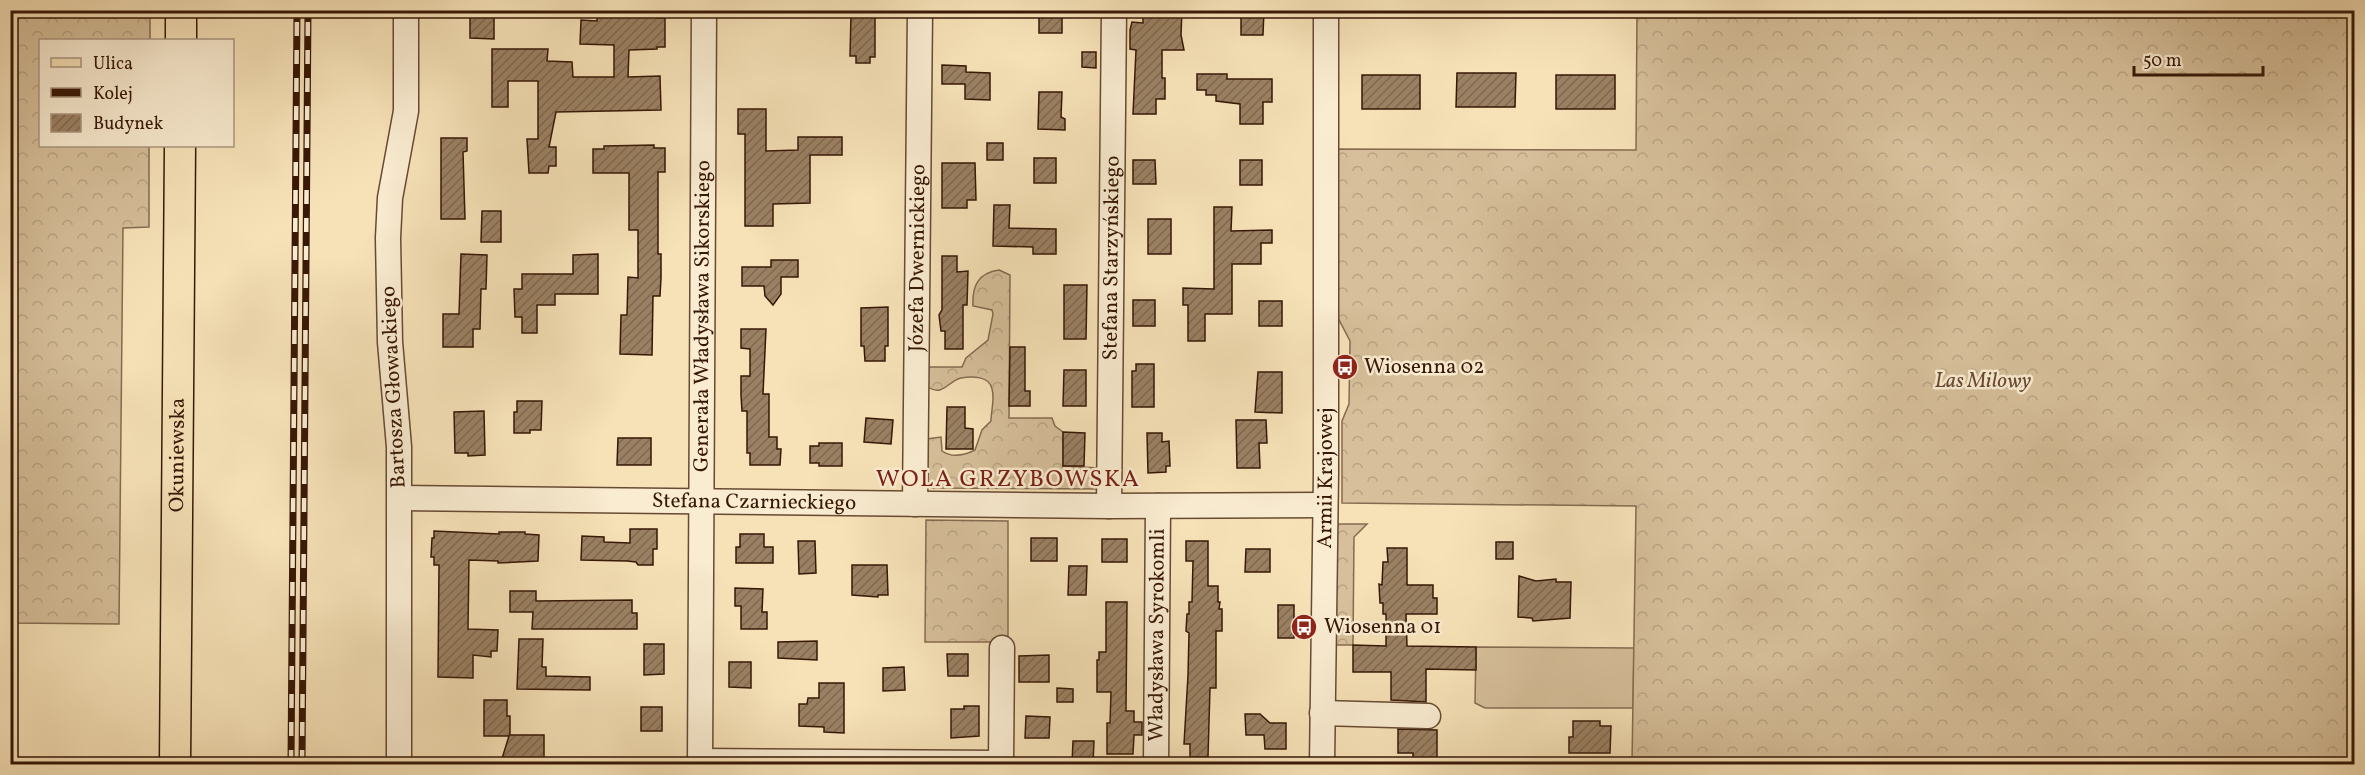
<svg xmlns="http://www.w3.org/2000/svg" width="2365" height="775" font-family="Vollkorn,serif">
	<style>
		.grass { fill: #d6bf9a; stroke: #866b50; stroke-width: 1.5 }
		.forest { fill: url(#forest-crowns); stroke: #866b50; stroke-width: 1.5 }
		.building { fill: url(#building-hatch); stroke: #371706; stroke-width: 1.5 }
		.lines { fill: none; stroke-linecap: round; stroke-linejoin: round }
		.minor-casing { stroke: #674a32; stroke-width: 27 }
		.major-casing { stroke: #371706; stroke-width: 33 }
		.minor { stroke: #faecd1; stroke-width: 24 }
		.major { stroke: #f7e2b8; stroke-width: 30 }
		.rail-casing { stroke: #371706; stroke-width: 7 }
		.rail { stroke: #faecd1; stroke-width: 4.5; stroke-dasharray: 14; stroke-linecap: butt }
		.labels { text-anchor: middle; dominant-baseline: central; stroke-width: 5; stroke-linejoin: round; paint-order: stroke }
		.street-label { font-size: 21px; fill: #371706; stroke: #faecd1 }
		.poi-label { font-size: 21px; fill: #371706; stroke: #faecd1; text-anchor: start }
		.park-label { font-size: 21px; font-style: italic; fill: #674932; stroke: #faecd1 }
		.quarter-label { font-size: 24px; letter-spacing: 1.5px; fill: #7a1f14; stroke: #faecd1 }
	</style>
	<defs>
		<pattern id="forest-crowns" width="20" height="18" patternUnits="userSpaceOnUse" patternTransform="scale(1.5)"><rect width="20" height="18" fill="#d6bf9a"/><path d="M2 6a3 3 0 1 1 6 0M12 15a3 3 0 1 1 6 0" fill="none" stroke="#b8a383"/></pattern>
		<pattern id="building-hatch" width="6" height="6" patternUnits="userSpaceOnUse" patternTransform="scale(1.5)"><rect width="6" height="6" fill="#9b8163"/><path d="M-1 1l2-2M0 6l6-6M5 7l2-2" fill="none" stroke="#7f6950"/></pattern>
	</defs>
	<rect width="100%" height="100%" fill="#f7e2b8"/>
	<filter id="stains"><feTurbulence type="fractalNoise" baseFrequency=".00333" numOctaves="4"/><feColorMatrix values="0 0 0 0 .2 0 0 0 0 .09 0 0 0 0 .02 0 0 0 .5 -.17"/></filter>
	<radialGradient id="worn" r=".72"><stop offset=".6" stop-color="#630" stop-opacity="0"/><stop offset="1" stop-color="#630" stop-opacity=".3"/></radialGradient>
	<path class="grass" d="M1476,647L1634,648L1633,708H1485L1475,703Z"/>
	<path class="forest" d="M11,10L150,11V40H40V146H149V227L123,228L119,624L11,623Z
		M1637,11H2354V764H1632L1636,506L1342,503V421L1349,404L1350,341L1337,316L1336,149L1636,150Z
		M999,270L1010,275L1009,418H1052L1055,426L1063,432V466L1099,468L1103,489L932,488L927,482V439L941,437L942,451C952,458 965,455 975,450L982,430L991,421C991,411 995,399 992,389C990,376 972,376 961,378C948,381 943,397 928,387L927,367H962L966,358L988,340L993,314L992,310L973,306C972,286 978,273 999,270Z
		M926,520L1008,521V642H925Z
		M1339,524H1367L1354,537L1353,645H1335L1337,527Z"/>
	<path class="building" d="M1039,10H1062V33H1039Z
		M1150,10H1182L1181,35L1184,50H1162V78H1165V99H1156V114H1133L1136,50L1130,49V30L1132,22L1143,23V17L1150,16Z
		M1241,10H1264L1263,35H1241Z
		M470,12H494V39L470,38Z
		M851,15H875V57H870V63H856V56H850Z
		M597,16H657V18H665V47H657V49L629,50L628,77L660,76L661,110L556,112L549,147H556V166H549L548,173H529L527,139H538V81H508V107H492V49H548L547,61L572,62L573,77H614V45L580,44L581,20L597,21Z
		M1082,52H1096V68L1082,67Z
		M942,65L966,66V72L990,73V100L965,99V84H942Z
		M1457,73H1516L1515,107H1456Z
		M1197,74H1227V79H1272V102H1263V124H1240V104L1216,101V95H1206V90H1197Z
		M1362,75H1420V109H1362Z
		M1556,75H1615V109H1556Z
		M1039,92H1062L1061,117L1065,119V130L1038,129Z
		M738,109H766V151L798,150V137H842V155H810V203L773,204V226H745V134H738Z
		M441,138H467V151L463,152L465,219H441Z
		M987,143H1003V160H987Z
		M654,145V148H665V172H658V254H661V278L660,296H653L652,355L620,354L621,315H627L628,277L638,278V230H629V173H593V149H604V146Z
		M1034,158H1056V183H1034Z
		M1133,160H1155L1156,184H1133Z
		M1240,160H1262V185H1240Z
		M942,163H975L976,200H967V208H942Z
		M994,205H1010L1009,228L1056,229V254H1033V247L993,246Z
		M1214,207H1232L1231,231L1272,230V243H1261V264H1232V314H1205V341H1188V305H1183V288L1214,289Z
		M482,211H501V242H481Z
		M1148,219H1171V254H1148Z
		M461,254L487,255L486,289H481L480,329H473V347H443V314H459Z
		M598,254V294H555V305H537V333H522V317H515L514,289H522V274H573V255Z
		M942,256H957V272L968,271L967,305H963V349H945V331H941L939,315L942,310Z
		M771,260H798V277H781V294L773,305L765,296L764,286H742V267H771Z
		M1064,285H1087L1086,339H1064Z
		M1133,300H1155V326H1133Z
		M1259,301H1282V326H1259Z
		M888,307V346H885V361H865L864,346H861V308Z
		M741,329H766L763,394H769V437H777V449H781L780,465H750V453H747V411H742L741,395V376H750V349L741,348Z
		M1010,347H1025V391H1030V406H1009Z
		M1136,364H1154V407H1132V371H1136Z
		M1064,370H1086V406H1063Z
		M1258,372H1282V413L1255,412Z
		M517,401H542L541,430H530V433H514V412H517Z
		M947,407H965V428L973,429V449H946Z
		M484,411L485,455L468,456V453H455L454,412Z
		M866,418L893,420L891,444L864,442Z
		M1236,420H1266L1267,443H1259L1260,468H1237Z
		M1063,432L1085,433L1084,466H1063Z
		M1147,433H1162V442L1169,441L1170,466H1166V472L1148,473Z
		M618,438H651V465H617Z
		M819,443H842V466H819V463H810V446H819Z
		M630,529H657V549H653V565H638L636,562L627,561L581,560L582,536L604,537V542L630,543Z
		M434,531L499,534V532H525V534L539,535L538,561L498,563V561L469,560L468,629L498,630L497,651H491V657L473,655V678L438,677L439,565H434V557H431L432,538H434Z
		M740,534H764V547H773V563H736V547H740Z
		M1031,538H1057V561H1031Z
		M1102,539H1127V562H1102Z
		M798,541H815L816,573L799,574Z
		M1186,541H1208V586H1218V602H1220L1219,609H1222V631H1216V688H1210L1208,757H1190V744H1184L1188,675L1189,633L1186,631L1187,614H1189V602H1192L1193,561H1186Z
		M1496,542H1513V559H1496Z
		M1387,548H1407V585H1433V598H1437V614H1406L1407,646L1476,647V670L1426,669V702L1391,700V672H1353V645L1386,646V614H1383V603H1380L1379,584L1382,585L1383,562H1388Z
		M1246,549H1270V572H1245Z
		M852,565H887L888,595H878V597L852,595Z
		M1069,566H1087L1086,595H1068Z
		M1519,576L1536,581L1556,579V582H1571L1570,618L1533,621L1532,618L1518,617Z
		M735,588L763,589L762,612H767V629H741V606H735Z
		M510,591H536V601L632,600V613H637V629H532L533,612H510Z
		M1106,602H1127L1126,711H1134V722H1142V735H1134L1133,754H1107V723H1110L1111,692H1097V660H1099V652H1106Z
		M1278,605H1294V638H1278Z
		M519,639H543L542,667H546V676L590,677V690L517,689Z
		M817,641V660L778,658V642Z
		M644,644H664V674L644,675Z
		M947,654H968V676H948Z
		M1049,655V682H1019V656Z
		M729,662H751V688L729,687Z
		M904,667L905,690L883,691V668Z
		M819,683H844V733L824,732V727L799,726V704H807L808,698H819Z
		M1057,688L1073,689V702H1057Z
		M484,700H507V716H510V735H544V765H500L509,736H484Z
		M964,706H979V736L951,738V709H964Z
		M641,707H662V731H641Z
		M1245,714H1260L1270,723H1286V749H1265L1264,735H1246Z
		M1026,716L1050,717L1049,738H1025Z
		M1573,721H1600V726H1611L1610,753H1569V737H1573Z
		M1398,729L1437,730V760L1413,759V753H1398Z
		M1073,741H1094L1093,764H1072Z"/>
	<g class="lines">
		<g class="minor-casing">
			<g id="minor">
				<path id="s1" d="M400,498L1109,506L1324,505"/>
				<path id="s2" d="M915,504L920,10"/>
				<path id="s3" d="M1109,506L1114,10"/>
				<path d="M1322,713L1428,716"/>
				<path d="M700,761L1001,763"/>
				<path d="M399,764V447L390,342L388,238L390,198L406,111V10"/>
				<path id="s4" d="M700,764L704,10"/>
				<path d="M1001,764L1002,648"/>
				<path id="s5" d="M1156,764L1158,506"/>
				<path id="s6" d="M1322,764L1326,473V10"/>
			</g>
		</g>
		<g class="major-casing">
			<g id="major">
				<path d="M181,40V10"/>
				<path id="s7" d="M175,764L180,146"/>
			</g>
		</g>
		<use href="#minor" class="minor"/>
		<use href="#major" class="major"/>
		<g class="rail-casing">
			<path id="rail" d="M291,764L297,10
				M302,764L308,10"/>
		</g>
		<use href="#rail" class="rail"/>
	</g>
	<defs>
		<g id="bus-disc" transform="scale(1.35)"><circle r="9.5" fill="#8f2418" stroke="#faecd1"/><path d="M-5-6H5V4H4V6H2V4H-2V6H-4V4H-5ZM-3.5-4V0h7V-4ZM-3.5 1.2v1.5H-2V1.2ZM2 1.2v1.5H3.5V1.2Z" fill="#fff"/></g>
	</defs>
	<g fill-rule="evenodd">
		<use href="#bus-disc" x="1345" y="367"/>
		<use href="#bus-disc" x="1304" y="627"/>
	</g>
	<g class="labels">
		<g class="street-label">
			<text stroke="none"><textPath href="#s2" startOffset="246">Józefa Dwernickiego</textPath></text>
			<text stroke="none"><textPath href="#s3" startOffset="248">Stefana Starzyńskiego</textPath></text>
			<text stroke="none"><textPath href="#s4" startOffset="448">Generała Władysława Sikorskiego</textPath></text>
			<text transform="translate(394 387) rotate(-93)">Bartosza Głowackiego</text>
			<text stroke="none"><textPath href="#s7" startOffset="309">Okuniewska</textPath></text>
			<text stroke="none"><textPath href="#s6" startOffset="286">Armii Krajowej</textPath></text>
			<text stroke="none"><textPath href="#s1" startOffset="354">Stefana Czarnieckiego</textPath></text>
			<text stroke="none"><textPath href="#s5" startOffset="129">Władysława Syrokomli</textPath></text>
		</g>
		<g class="poi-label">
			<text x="1364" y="367">Wiosenna 02</text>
			<text x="1324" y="627">Wiosenna 01</text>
		</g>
		<g class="park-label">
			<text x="1983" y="381">Las Milowy</text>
		</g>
		<g class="quarter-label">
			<text x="1008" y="480">WOLA GRZYBOWSKA</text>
		</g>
	</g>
	<rect width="2365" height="775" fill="none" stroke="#f7e2b8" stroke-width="36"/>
	<rect x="12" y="12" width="2341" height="751" fill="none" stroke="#371706" stroke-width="3"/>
	<rect x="18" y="18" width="2329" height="739" fill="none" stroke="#371706" stroke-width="1.5"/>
	<rect x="39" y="39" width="195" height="108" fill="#faecd1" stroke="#ac9780" stroke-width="1.5"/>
	<rect x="51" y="58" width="30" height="9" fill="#f7e2b8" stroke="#ac9780" stroke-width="1.5"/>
	<text x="93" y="69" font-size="18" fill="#371706">Ulica</text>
	<rect x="51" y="88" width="30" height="9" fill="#371706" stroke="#ac9780" stroke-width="1.5"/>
	<text x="93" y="99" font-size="18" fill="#371706">Kolej</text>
	<rect x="51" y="114" width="30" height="18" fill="url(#building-hatch)" stroke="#ac9780" stroke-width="1.5"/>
	<text x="93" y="129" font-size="18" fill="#371706">Budynek</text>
	<path d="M2134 66v9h129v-9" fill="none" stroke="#371706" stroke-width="3"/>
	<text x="2143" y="66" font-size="18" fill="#371706" stroke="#faecd1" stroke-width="4.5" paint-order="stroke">50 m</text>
	<rect width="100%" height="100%" filter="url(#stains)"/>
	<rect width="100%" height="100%" fill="url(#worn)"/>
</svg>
